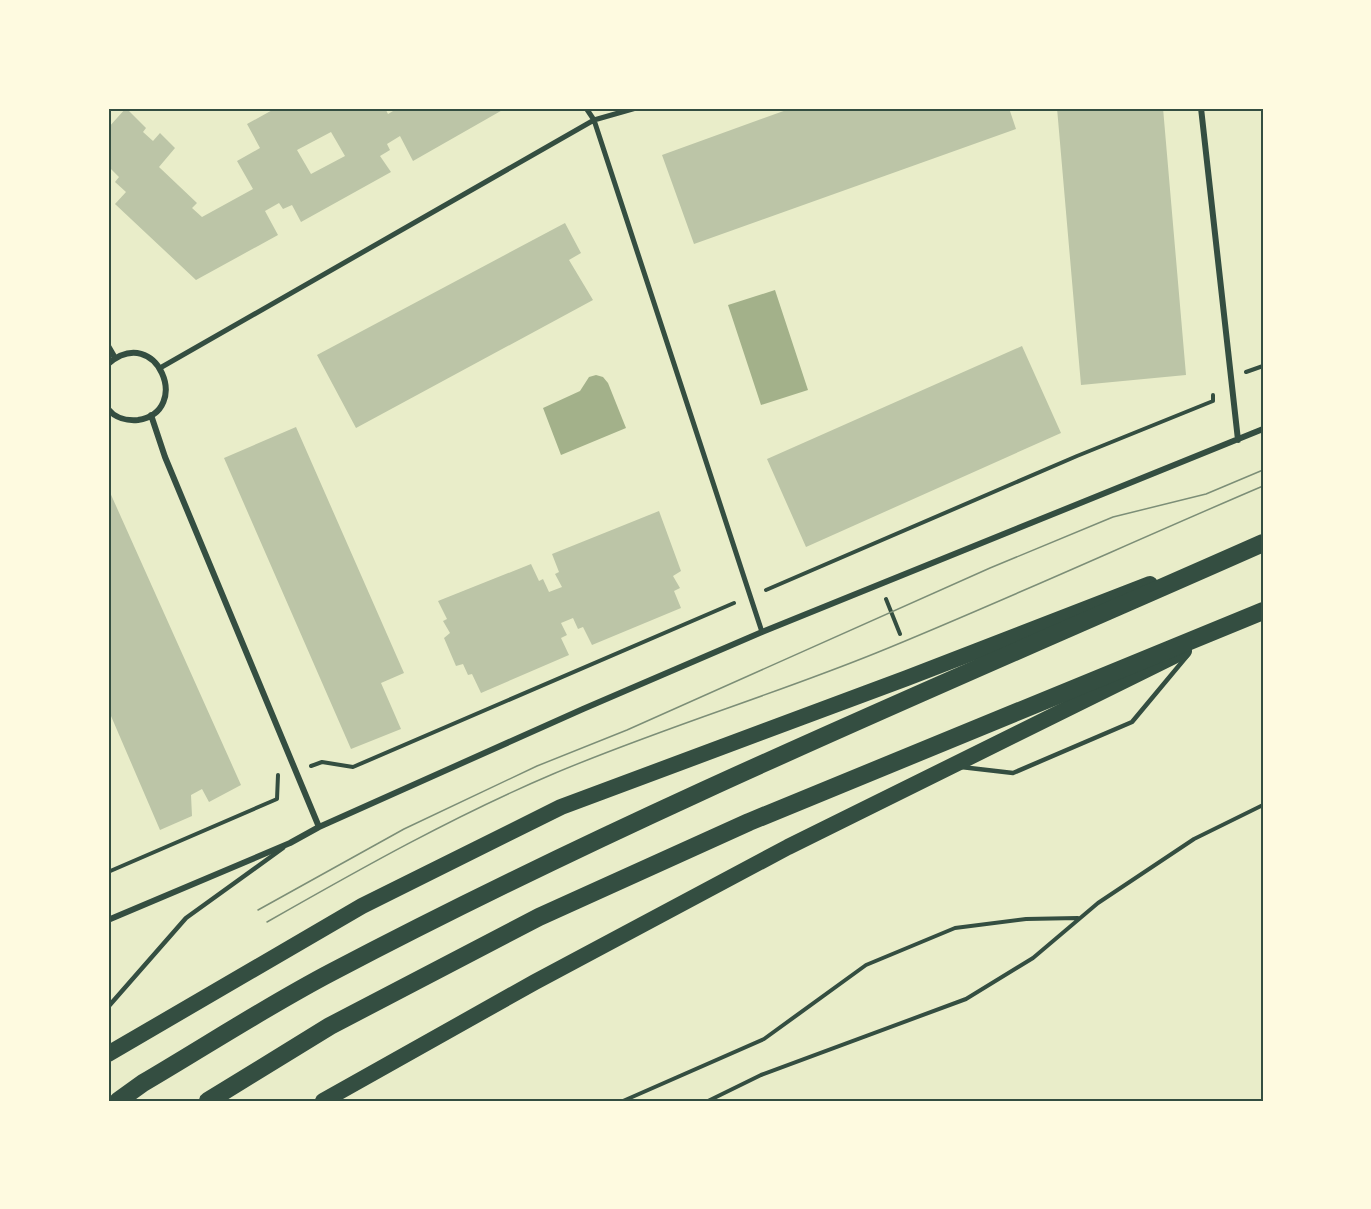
<svg xmlns="http://www.w3.org/2000/svg" width="1371" height="1209" font-family="Inter,sans-serif">
	<style>
		.water { fill: #a3b18a }
		.building { fill: #bcc5a7; fill-rule: evenodd }
		.lines { fill: none; stroke-linecap: round; stroke-linejoin: round }
		.path { stroke: #344e41; stroke-width: 4 }
		.service { stroke: #344e41; stroke-width: 4.5 }
		.pedestrian { stroke: #344e41; stroke-width: 5 }
		.minor { stroke: #344e41; stroke-width: 6 }
		.trunk { stroke: #344e41; stroke-width: 16 }
		.motorway { stroke: #344e41; stroke-width: 18 }
		.tram { stroke: #7c8e77; stroke-width: 1.5 }
		.neatline { fill: none; stroke: #344e41; stroke-width: 2 }
	</style>
	<rect width="100%" height="100%" fill="#e9edc9"/>
	<path class="water" d="M775,290L808,390L761,405L728,305Z
		M596,375L603,377L608,383L626,428L561,455L543,408L580,391L589,377Z"/>
	<path class="building" d="M126,108L146,128L143,132L153,141L160,133L175,148L159,167L197,203L192,208L202,217L253,189L237,161L260,148L247,124L276,108H385L388,114L398,108H506L413,161L400,136L387,144L390,150L380,156L391,172L301,222L292,205L283,209L279,203L265,211L278,235L196,280L115,204L126,192L115,182L119,177L108,166V128ZM331,132L345,156L311,174L297,150Z
		M792,108H1009L1016,129L694,244L662,155Z
		M1057,108H1163L1186,375L1081,385Z
		M565,223L581,253L569,260L593,300L356,428L317,355Z
		M1022,346L1061,433L806,547L767,459Z
		M296,427L404,673L381,683L401,729L351,749L224,458Z
		M108,488L241,785L209,802L202,789L191,795L192,816L160,830L108,709Z
		M659,511L681,571L673,576L680,588L674,591L681,608L592,645L583,627L578,629L573,618L561,623L567,635L561,638L569,655L481,693L472,674L468,675L463,664L456,666L444,638L450,633L443,621L447,619L438,601L531,564L539,581L543,579L549,592L562,587L555,574L559,572L552,554Z"/>
	<g class="lines">
		<path class="path" d="M1246,372L1263,366
			M766,590L1077,456L1213,401V395
			M886,599L900,634
			M311,766L322,762L353,767L734,603
			M108,872L277,799L278,775
			M623,1101L764,1039L866,965L955,928L1026,919L1078,918
			M708,1101L761,1075L966,999L1033,958L1098,903L1194,839L1263,805"/>
		<path class="service" d="M961,767L1013,773L1132,722L1187,656
			M108,1007L186,918L283,848"/>
		<path class="pedestrian" d="M586,108L594,120L762,632
			M160,368L594,120L636,108"/>
		<path class="minor" d="M1201,108L1238,440
			M108,346L115,358
			M108,364C157,322 193,412 138,420C127,421 115,418 108,409
			M151,415L165,457L319,827
			M108,920L290,843L319,827L583,709L762,632L1263,429"/>
		<path class="trunk" d="M108,1054L362,906L561,807L907,678L1150,584
			M323,1101L535,982L788,847L1184,651"/>
		<path class="motorway" d="M118,1101L143,1083C206,1046 267,1006 332,972C634,813 951,681 1263,543
			M208,1101L330,1026L539,917L749,822L1263,611"/>
		<path class="tram" d="M258,910L404,829L537,766L627,730L990,568L1113,517L1206,494L1263,470
			M267,922C360,869 454,816 553,774C659,729 770,696 876,653C1006,600 1134,541 1263,486"/>
	</g>
	<rect width="1371" height="1209" fill="none" stroke="#fefae0" stroke-width="219"/>
	<rect x="110" y="110" width="1152" height="990" class="neatline"/>
</svg>
